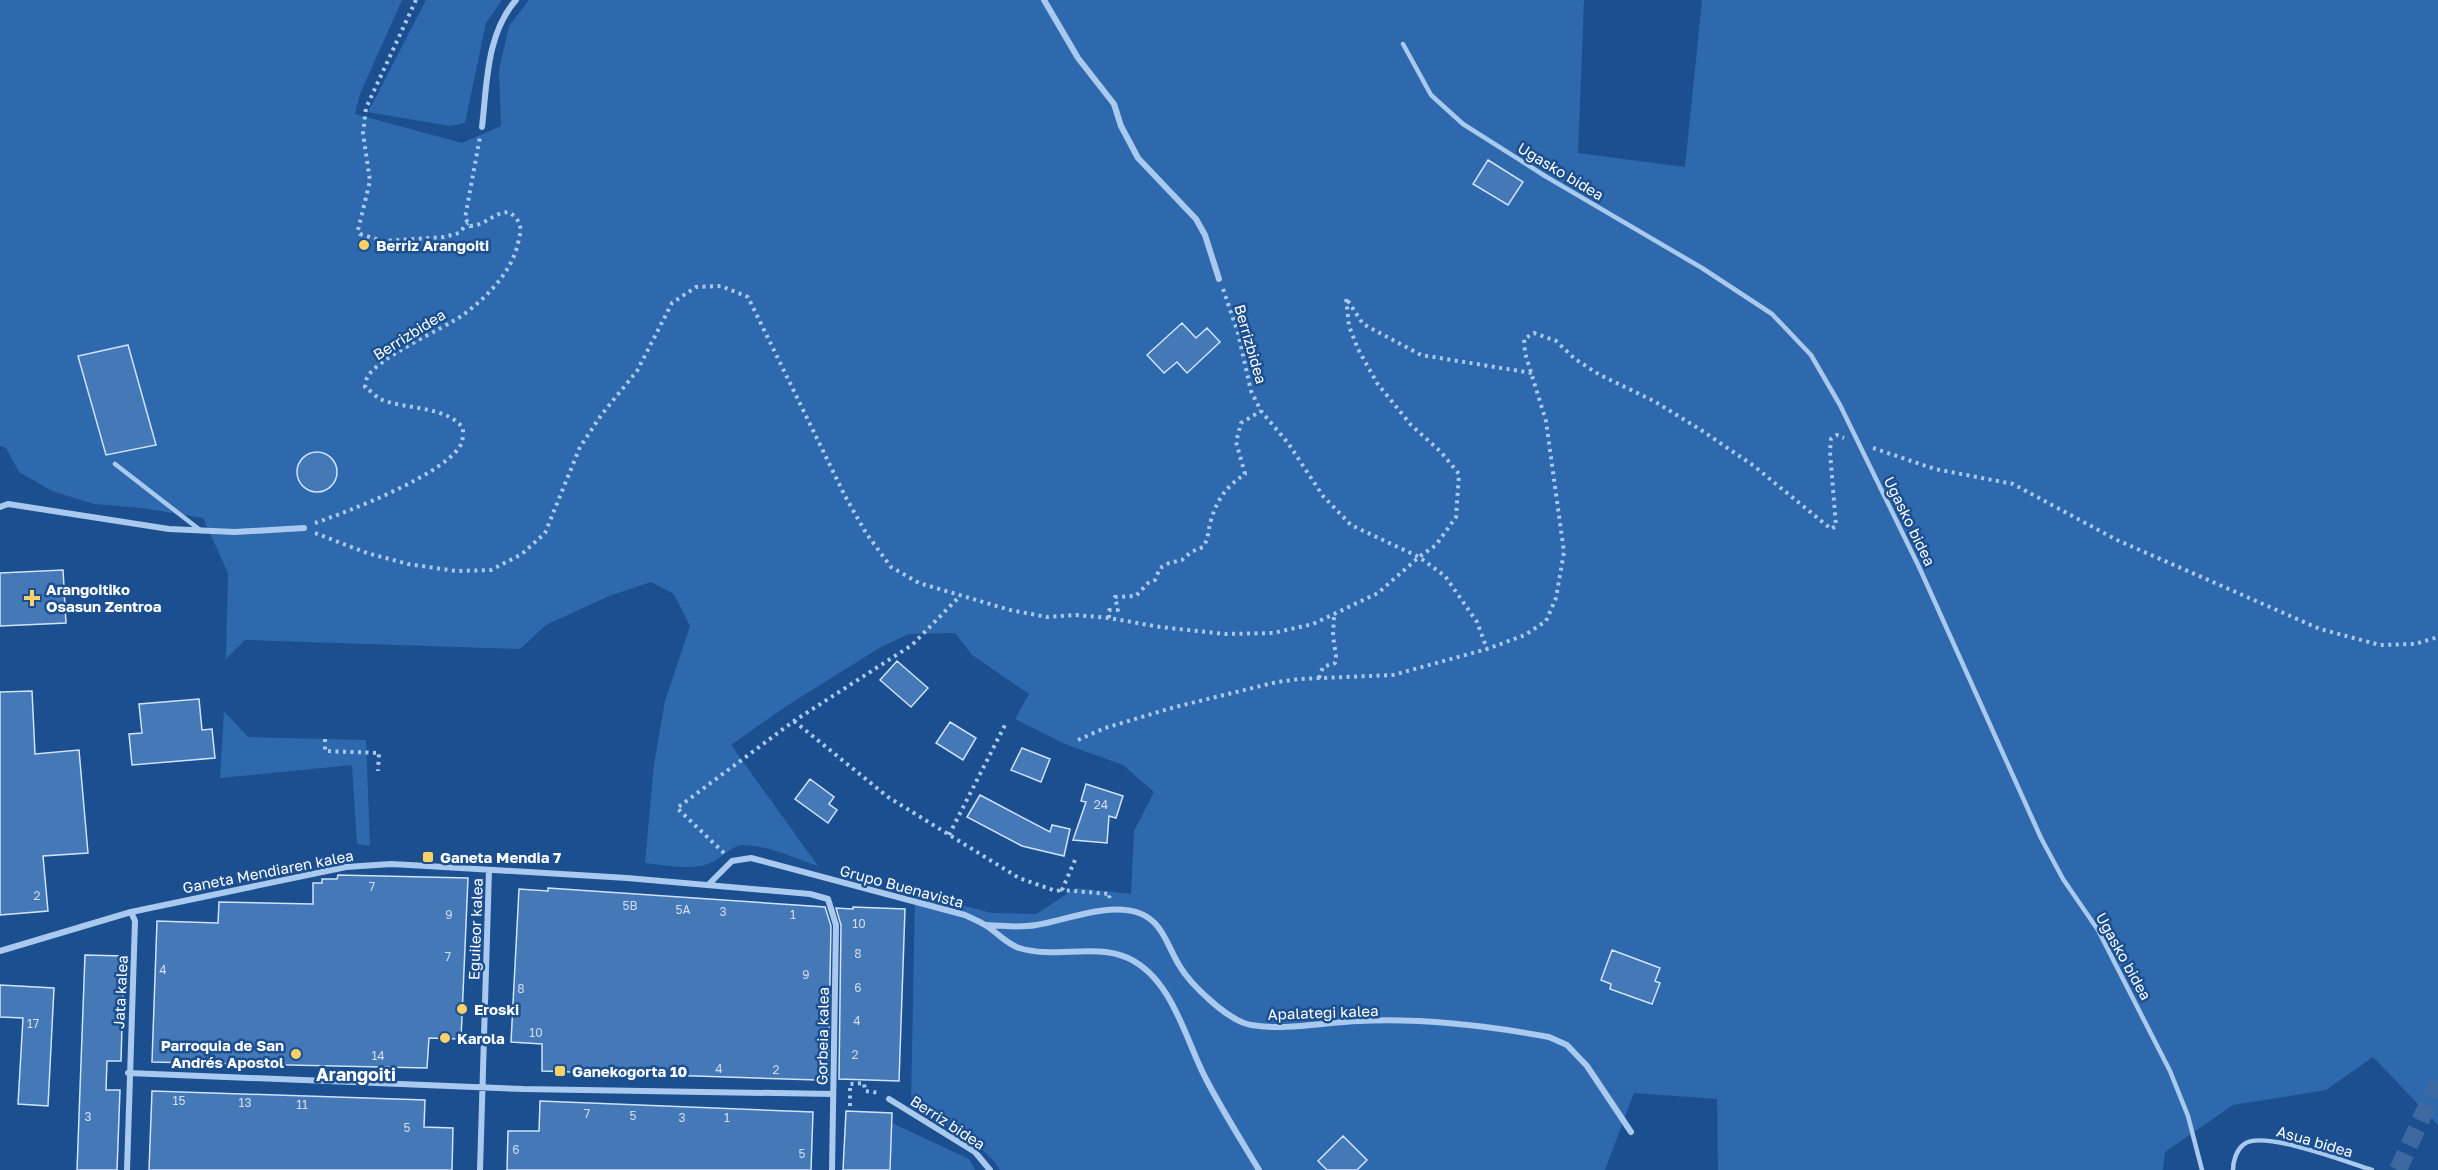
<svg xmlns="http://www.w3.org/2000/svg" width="2438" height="1170" font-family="'Golos Text',sans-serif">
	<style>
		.green { fill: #2e69ad }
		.building { fill: #4478b7; stroke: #cfe3fa; stroke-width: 1.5 }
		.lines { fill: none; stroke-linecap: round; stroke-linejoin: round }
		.highway-tunnel { stroke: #3d69a0; stroke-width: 18; stroke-dasharray: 18 9; stroke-linecap: butt }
		.path { stroke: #a9c9ee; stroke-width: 4; stroke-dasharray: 3 4.5; stroke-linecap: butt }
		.lane { stroke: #a9c9ee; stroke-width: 4.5 }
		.street { stroke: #a9c9ee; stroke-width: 6 }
		.poi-dot { fill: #ffd166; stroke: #1b4f8f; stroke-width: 2 }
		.labels { text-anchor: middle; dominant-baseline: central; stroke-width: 5; stroke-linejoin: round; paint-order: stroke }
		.number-label { font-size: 12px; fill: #d0dded }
		.street-label { font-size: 15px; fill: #fff; stroke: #1b4f8f }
		.poi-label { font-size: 15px; font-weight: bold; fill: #fff; stroke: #1b4f8f; text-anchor: start }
		.quarter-label { font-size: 18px; font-weight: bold; fill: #fff; stroke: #1b4f8f }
	</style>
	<rect width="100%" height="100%" fill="#1b4f8f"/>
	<path class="green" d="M0,0H402L360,94L355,114L462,143L501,126L499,70L509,26L529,0H1584L1578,153L1685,167L1702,0H2438V1125L2373,1057L2326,1090L2233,1105L2165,1152L2163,1170H1718L1717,1099L1634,1093L1605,1170H1000C983,1142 939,1122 911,1105L915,892L991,913L1036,914L1076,888L1131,894L1134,831L1154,792L1123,765L1065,744L1015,719L1029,694L972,655L955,633L909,634L881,647L788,705L731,745L818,866C797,859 764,844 742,845C729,847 722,859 710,863C692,871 665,865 645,863L654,764L665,701L690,626L674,594L651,582L609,596L546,625L520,649L245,640L226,659L228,573L203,518L142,508L94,504L52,491L19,472L6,448L0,446Z
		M426,0H502L486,23L465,123L450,126L368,112Z
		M224,711L248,737L366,740L370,846L357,844L352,765L220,778Z
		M892,1123L969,1159L975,1170H890Z"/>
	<path class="building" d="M1488,160L1523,182L1508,205L1473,184Z
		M1182,323L1196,338L1207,328L1220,342L1187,373L1177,362L1164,373L1147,355Z
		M128,345L156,445L106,455L78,356Z
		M297 472a20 20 0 1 1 40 0a20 20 0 1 1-40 0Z
		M63,570L66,623L0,626V573Z
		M897,661L928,688L911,707L880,680Z
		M32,691L35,754L79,750L88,853L43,856L48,911L0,915V692Z
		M199,699L202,730L212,729L215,758L132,765L129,734L142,733L139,704Z
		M950,722L976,738L963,760L936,743Z
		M1022,748L1050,759L1041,782L1011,770Z
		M810,779L834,797L829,804L837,810L828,823L795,799Z
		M1086,784L1123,796L1116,818L1109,816L1107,843L1073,840L1086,802L1081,801Z
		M980,795L1050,832L1052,825L1070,829L1064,856L1022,846L967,817Z
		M338,875L468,878L461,1039L429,1038L427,1068L152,1062L157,921L218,923L219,902L313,904V883H322V879H337Z
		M548,888L825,907L831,926L828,1079L817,1078V1080L542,1071V1044L511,1042L519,889L548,891Z
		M853,907L905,909L899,1081L839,1079L841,925L836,908L853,909Z
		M1612,950L1660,968L1655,981L1660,983L1652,1004L1610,989L1611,984L1601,980Z
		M85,955L124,956L121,1061H107L106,1090H120L117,1170H77Z
		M0,985L54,988L48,1106L18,1104L23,1018L0,1017Z
		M152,1091L425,1100L424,1127L453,1128L452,1170H149Z
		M540,1101L813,1112L811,1170H507L508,1131H539Z
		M846,1111L892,1113L890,1170H843Z
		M1343,1136L1367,1160L1357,1170H1327L1318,1161Z"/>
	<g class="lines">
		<path class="highway-tunnel" d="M2398,1170L2438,1082"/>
		<path class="path" d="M416,0L366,108L363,133L370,181L358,230L360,234L383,241L444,237L459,233L468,223
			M1223,289L1238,333L1251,391L1261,411L1288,443L1323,496L1351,525L1419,557L1445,576L1477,622L1487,649
			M1873,448L1935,469L2013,484L2117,540L2320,629L2380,645L2415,644L2438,637
			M315,523C347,512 450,473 462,442C463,438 463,432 463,428C445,405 405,410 380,399C375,396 370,390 365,387C366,384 366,380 367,378C376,358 443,329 463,315C486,298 512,272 518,243C522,229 522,221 509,212C492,213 487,225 470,226L465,218L480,137
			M315,533L367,553L408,564L456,571L491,570L522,554L545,533L580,447L602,414L637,371L672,303L696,287L721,286L748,297L845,496L866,533L891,567L919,583L1010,610L1047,617L1076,615L1109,618L1160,627L1225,634L1273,633L1313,624L1378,593L1419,557L1436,545L1456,517L1459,474L1441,452L1411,425L1377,383L1358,349L1349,326L1346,298L1363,324L1421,355L1532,373
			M1109,618V610H1118L1115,597L1136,596L1148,583L1155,580L1160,568L1169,563L1182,560L1191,552L1203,547C1209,538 1208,530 1211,520C1218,498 1226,487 1245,474L1236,442L1241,423L1261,411
			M1319,678L1323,667L1335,663L1336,656L1333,636L1334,616
			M794,721L888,797L1019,878L1056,891L1062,890
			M325,739V751L379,753L378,771
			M1078,740L1105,728L1175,707L1277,682L1299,679L1393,675L1487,649L1525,635L1546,621L1556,598L1564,552L1546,421L1525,353L1524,339L1534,333L1556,341L1575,359L1600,375L1654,401L1701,430L1754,466L1831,529L1836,526L1830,452L1831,439L1837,435L1844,438
			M949,835L1005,725
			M724,853L677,808L794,721L912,645L960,596
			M1075,860L1062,890L1110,894L1109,898
			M850,1106V1084L864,1083L865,1091L880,1093"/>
		<path class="lane" d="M1403,44L1431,95L1463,124L1545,176L1702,268L1772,314L1811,355L1840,405L1920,569L2041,838L2063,879L2098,930L2170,1071L2188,1116L2202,1170
			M115,464L200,530
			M2233,1170C2233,1162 2236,1151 2243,1145C2260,1128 2349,1163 2372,1170"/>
		<path class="street" d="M1044,0L1078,58L1114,104L1121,126L1138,158L1196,219L1205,235L1219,279
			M482,127C487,85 486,34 516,0
			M0,507L8,504L169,529L235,532L304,528
			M709,884L732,861L751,858L965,915C971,918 979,921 985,925C997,932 1005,943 1019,948C1054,959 1094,943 1128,958C1173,979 1185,1039 1206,1079C1222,1110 1241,1140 1259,1170
			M986,925C1003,926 1019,928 1036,925C1067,920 1108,902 1139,913C1162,921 1167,945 1179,965C1190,984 1228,1021 1251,1025C1286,1031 1324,1022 1359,1021C1421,1018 1489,1026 1549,1037L1567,1045L1587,1066L1631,1132
			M0,951L131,912L346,867L391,864L427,866L627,878L810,894L828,899L836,925L832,1170
			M128,1073L523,1089L833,1094
			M889,1099L975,1152L990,1170
			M127,1170L135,921L131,912
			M480,1170L489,870"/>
	</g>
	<g class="poi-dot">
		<circle cx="364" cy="245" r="6"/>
		<path d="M29 589h6v6h6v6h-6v6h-6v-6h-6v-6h6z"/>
		<rect x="422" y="851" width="12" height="12" rx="3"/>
		<circle cx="462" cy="1009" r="6"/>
		<circle cx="445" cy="1038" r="6"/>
		<circle cx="296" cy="1054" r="6"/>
		<rect x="554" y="1065" width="12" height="12" rx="3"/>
	</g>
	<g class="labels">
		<g class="number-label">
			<text x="1101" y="804">24</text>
			<text x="372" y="886">7</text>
			<text x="37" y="895">2</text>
			<text x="630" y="905">5B</text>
			<text x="683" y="909">5A</text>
			<text x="723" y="911">3</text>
			<text x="449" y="914">9</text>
			<text x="793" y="914">1</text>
			<text x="859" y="923">10</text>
			<text x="858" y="953">8</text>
			<text x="448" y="956">7</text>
			<text x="163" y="969">4</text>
			<text x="806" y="974">9</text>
			<text x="858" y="987">6</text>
			<text x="521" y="988">8</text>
			<text x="857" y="1020">4</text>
			<text x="33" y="1023">17</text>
			<text x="536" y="1032">10</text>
			<text x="855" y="1054">2</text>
			<text x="378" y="1055">14</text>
			<text x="719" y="1068">4</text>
			<text x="776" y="1069">2</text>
			<text x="179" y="1100">15</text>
			<text x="245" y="1102">13</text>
			<text x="302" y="1104">11</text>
			<text x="587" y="1113">7</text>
			<text x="633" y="1115">5</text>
			<text x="88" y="1116">3</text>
			<text x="682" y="1117">3</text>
			<text x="727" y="1117">1</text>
			<text x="407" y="1127">5</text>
			<text x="516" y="1149">6</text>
			<text x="802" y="1153">5</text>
		</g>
		<g class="street-label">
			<text transform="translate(1561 171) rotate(31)">Ugasko bidea</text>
			<text transform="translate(409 334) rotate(-32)">Berrizbidea</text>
			<text transform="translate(1251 344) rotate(74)">Berrizbidea</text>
			<text transform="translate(1910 521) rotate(64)">Ugasko bidea</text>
			<text transform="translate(268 871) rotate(-11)">Ganeta Mendiaren kalea</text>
			<text transform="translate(902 886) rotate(15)">Grupo Buenavista</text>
			<text transform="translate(475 929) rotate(-88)">Eguileor kalea</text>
			<text transform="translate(2124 956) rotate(61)">Ugasko bidea</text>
			<text transform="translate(120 992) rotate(-87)">Jata kalea</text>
			<text transform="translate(1323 1012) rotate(-2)">Apalategi kalea</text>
			<text transform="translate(822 1036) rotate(-89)">Gorbeia kalea</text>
			<text transform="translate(948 1122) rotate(33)">Berriz bidea</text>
			<text transform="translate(2315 1141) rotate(16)">Asua bidea</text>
		</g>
		<g class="poi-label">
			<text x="376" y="245">Berriz Arangoiti</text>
			<text x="46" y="589">Arangoitiko<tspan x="46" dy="17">Osasun Zentroa</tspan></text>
			<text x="440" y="857">Ganeta Mendia 7</text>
			<text x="474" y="1009">Eroski</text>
			<text x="457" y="1038">Karola</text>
			<text x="284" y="1045" text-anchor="end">Parroquia de San<tspan x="284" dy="17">Andrés Apostol</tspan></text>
			<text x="572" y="1071">Ganekogorta 10</text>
		</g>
		<g class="quarter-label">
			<text x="356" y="1074">Arangoiti</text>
		</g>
	</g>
</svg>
